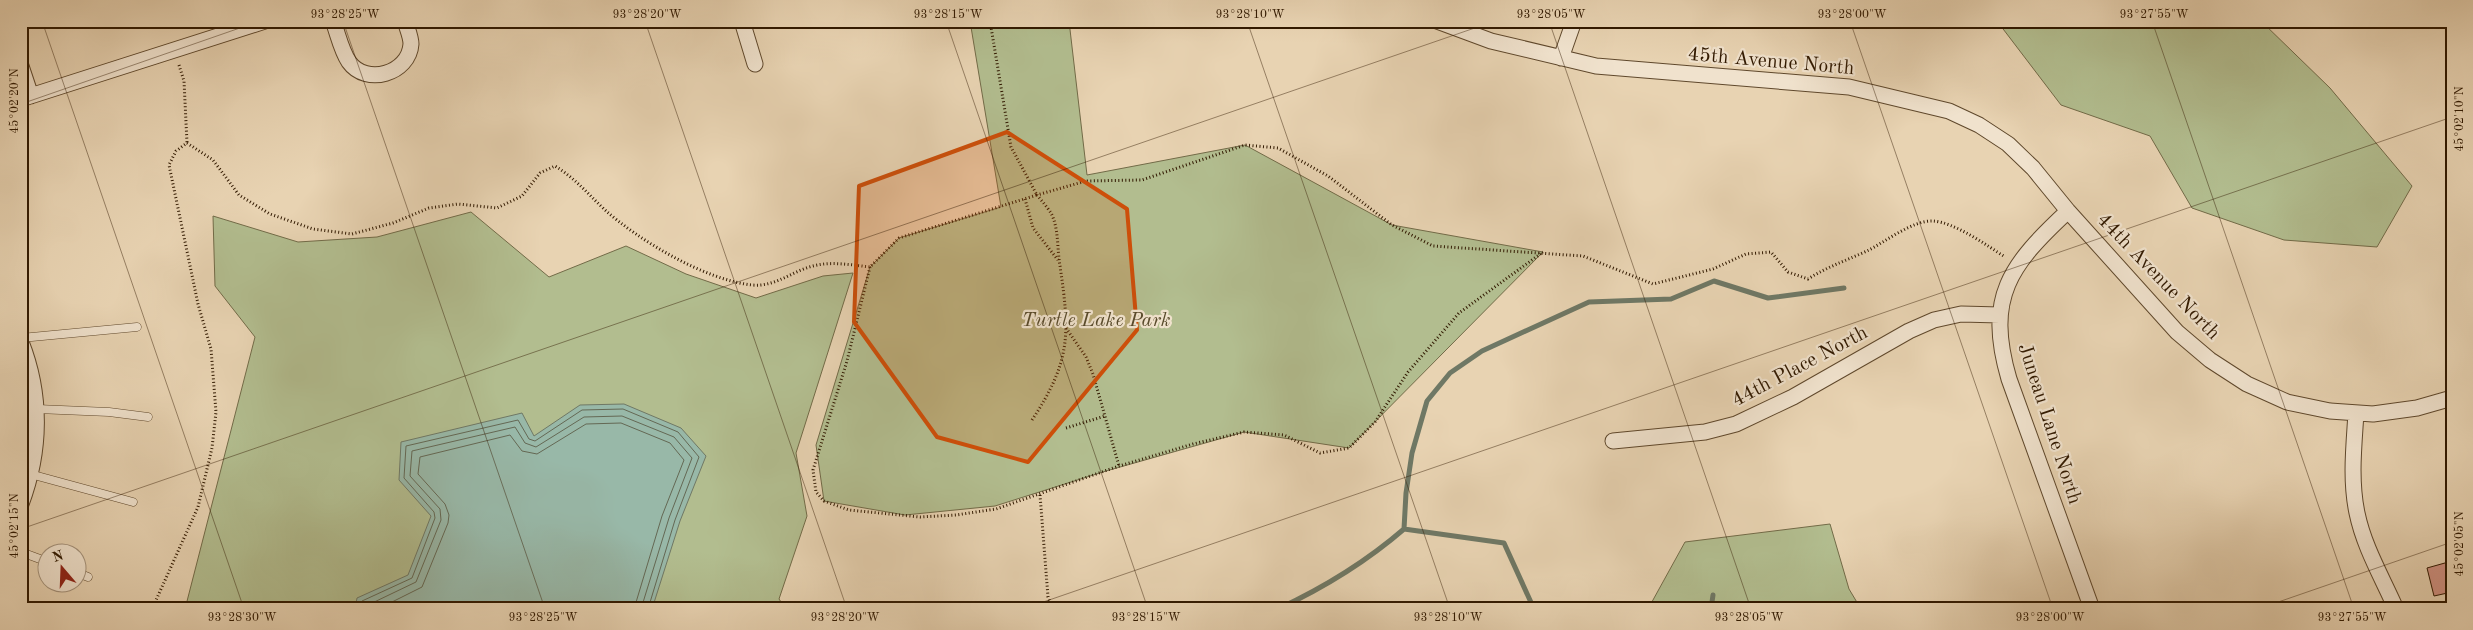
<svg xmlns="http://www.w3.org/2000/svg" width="2473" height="630" font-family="'Old Standard TT',serif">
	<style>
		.green { fill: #b2bd8f; stroke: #726b48 }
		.water { fill: #98b8a8; stroke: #6f7865 }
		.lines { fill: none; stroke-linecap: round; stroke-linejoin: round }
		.shore { stroke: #646854; stroke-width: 1 }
		.stream { stroke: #6f7865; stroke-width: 5 }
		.building { fill: #d09182; stroke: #311900 }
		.service-casing { stroke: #5f482c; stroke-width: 9 }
		.minor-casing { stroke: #5f482c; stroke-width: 17 }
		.path { stroke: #311900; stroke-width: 3; stroke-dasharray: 1 2.5; stroke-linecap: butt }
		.service { stroke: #f0e2cd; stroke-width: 8 }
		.minor { stroke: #f0e2cd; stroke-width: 15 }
		.marked { fill: #cd4f0a; fill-opacity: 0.2; stroke: #cd4f0a; stroke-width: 4; stroke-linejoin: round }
		.ticks { fill: none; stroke: #311900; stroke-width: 1; stroke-opacity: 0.45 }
		.labels { text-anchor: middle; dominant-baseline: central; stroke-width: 4.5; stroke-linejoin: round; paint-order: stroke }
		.street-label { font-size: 20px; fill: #311900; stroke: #f0e2cd }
		.park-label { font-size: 20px; font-style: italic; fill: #584a2b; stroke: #f0e2cd }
		.neatline { fill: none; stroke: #311900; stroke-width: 2 }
		.ticks-label { font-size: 12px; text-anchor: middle; fill: #311900 }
	</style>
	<rect width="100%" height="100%" fill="#e8d3b2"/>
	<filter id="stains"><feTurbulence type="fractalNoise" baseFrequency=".004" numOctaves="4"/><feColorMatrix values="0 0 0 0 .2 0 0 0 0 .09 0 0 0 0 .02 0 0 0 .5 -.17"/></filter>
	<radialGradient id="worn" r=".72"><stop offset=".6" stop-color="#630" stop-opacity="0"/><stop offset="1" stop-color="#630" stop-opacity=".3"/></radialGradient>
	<path class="green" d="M970,21H1069L1087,175L1245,145L1392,225L1543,252L1349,448L1244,432L1106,471L995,506L905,515L824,501L816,445L870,267L899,238L1001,207Z
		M1997,21H2261L2330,88L2412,186L2377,247L2284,240L2192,208L2150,136L2061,105Z
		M471,212L549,277L626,246L686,274L756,298L823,276L853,273L796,453L807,516L779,599L786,609H185L255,337L215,286L213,216L298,242L377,237Z
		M1830,524L1849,589L1861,609H1648L1685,542Z"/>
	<path class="water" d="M624,404L681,428L706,456L680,521L652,609H355L357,598L408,575L431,516L399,480L401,442L522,413L534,436L580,405Z"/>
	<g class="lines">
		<path class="shore" d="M360,609L362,601L412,578L435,518L434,512L404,478L406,446L518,420L529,439L535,441L582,410L623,409L678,432L699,457L675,520L648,609
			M366,609L368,605L416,582L441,520L440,509L410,476L412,451L515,427L525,443L536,447L584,417L622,416L674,437L692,458L669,518L641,609
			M378,609L422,587L448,523L449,515L445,504L418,474L420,457L510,435L522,451L537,454L586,424L621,423L670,443L684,460L662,516L634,609"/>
		<path class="stream" d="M1404,529L1504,543L1534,609
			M1278,609C1323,588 1367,561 1404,529L1406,493L1412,453L1427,401L1450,373L1482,351L1589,302L1671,299L1714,281L1768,298L1844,288
			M1711,609L1713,595"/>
	</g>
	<path class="building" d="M2452,561V592L2434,596L2427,568Z"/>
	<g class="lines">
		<g class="service-casing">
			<path id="service" d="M21,338L137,327
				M37,409L109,412L148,417
				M30,474L133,502
				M21,552L48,562
				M78,573L88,577"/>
		</g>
		<g class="minor-casing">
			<path id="minor" d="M333,21C338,34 341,50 349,62C366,86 409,74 411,44C411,37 407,28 405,21
				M742,21L755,64
				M1437,21L1491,41L1596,66L1849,87L1949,111L1979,125L2008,144L2033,168L2068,211L2177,332L2210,360L2247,384L2287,402L2330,411L2373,414L2417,408L2452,398
				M1561,58L1574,21
				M21,66L31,96
				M21,99L265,21
				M2068,211C2010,265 1985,297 2009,379L2092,609
				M21,342C42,395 41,451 21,504
				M2356,413C2354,445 2350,480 2357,513C2364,547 2382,577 2396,609
				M1613,441L1705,432L1736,424L1793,397L1909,331L1934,320L1961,314L2000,315"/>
		</g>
		<path class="path" d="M179,65L184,81L187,143
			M1025,199L1033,228L1058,260
			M870,267L847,361L813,470L816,492L824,501L849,510L920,517L956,515L996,509L1119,466L1193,444L1244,432L1284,435L1320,453L1349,448L1375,422L1408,372L1459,313L1543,252
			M1066,328L1086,357L1093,374L1119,466
			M1032,420C1071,361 1070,334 1060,266C1057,250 1059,228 1051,213C1047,207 1042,201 1037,195L1086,181L1142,180L1245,145L1278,148L1328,176L1392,225L1433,246L1583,256L1653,284L1713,269L1746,254L1771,252L1788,272L1808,279C1827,267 1847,260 1867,251C1885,242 1913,220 1933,221C1954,222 1988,246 2005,257
			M1066,428L1105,416
			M1040,495L1048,597L1053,609
			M152,609L198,507L212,448L216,412L211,349L198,304L169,165L176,151L187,143L213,160L239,195L270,214L313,229L352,234L393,223L429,208L458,204L497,208L522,196L540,173L555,166C576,179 587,193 604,209C638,240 705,280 752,285C776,287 792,271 813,266C832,261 851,265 870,267L899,238L1037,195L1011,147L990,21"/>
		<use href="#service" class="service"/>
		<use href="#minor" class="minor"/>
	</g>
	<path class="marked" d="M1007,132L1127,209L1137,330L1028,462L937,437L854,322L859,186Z"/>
	<path class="ticks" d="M42,21L244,609M343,21L545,609M645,21L847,609M946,21L1148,609M1247,21L1450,609M1549,21L1751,609M1850,21L2053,609M2152,21L2354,609M21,104L260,21M21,529L1495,21M1023,609L2452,117M2258,609L2452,542"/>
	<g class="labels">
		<g class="street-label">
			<text transform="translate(1771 62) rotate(5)">45th Avenue North</text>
			<text transform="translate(2158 277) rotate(46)">44th Avenue North</text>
			<text transform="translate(1800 367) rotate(-28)">44th Place North</text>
			<text transform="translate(2049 424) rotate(72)">Juneau Lane North</text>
		</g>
		<g class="park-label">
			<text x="1096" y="321">Turtle Lake Park</text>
		</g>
	</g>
	<rect width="2473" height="630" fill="none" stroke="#e8d3b2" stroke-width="55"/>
	<g transform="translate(62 568) rotate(341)"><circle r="24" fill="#f0e2cd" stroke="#a4927b"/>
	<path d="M0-4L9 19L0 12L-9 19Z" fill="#8f2418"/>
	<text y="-8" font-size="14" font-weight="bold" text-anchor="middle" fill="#311900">N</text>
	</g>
	<rect x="28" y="28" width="2418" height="574" class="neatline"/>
	<g class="ticks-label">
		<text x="345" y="18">93°28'25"W</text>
		<text x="647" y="18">93°28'20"W</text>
		<text x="948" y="18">93°28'15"W</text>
		<text x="1250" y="18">93°28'10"W</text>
		<text x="1551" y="18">93°28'05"W</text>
		<text x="1852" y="18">93°28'00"W</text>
		<text x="2154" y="18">93°27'55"W</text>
		<text transform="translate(14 101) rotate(-90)" y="4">45°02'20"N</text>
		<text transform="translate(2459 119) rotate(-90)" y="4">45°02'10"N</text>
		<text transform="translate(14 526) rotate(-90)" y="4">45°02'15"N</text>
		<text transform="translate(2459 544) rotate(-90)" y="4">45°02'05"N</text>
		<text x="242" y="621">93°28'30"W</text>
		<text x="543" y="621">93°28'25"W</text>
		<text x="845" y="621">93°28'20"W</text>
		<text x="1146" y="621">93°28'15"W</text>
		<text x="1448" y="621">93°28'10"W</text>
		<text x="1749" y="621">93°28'05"W</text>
		<text x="2050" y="621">93°28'00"W</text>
		<text x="2352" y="621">93°27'55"W</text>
	</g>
	<rect width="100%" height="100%" filter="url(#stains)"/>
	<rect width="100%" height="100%" fill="url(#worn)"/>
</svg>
